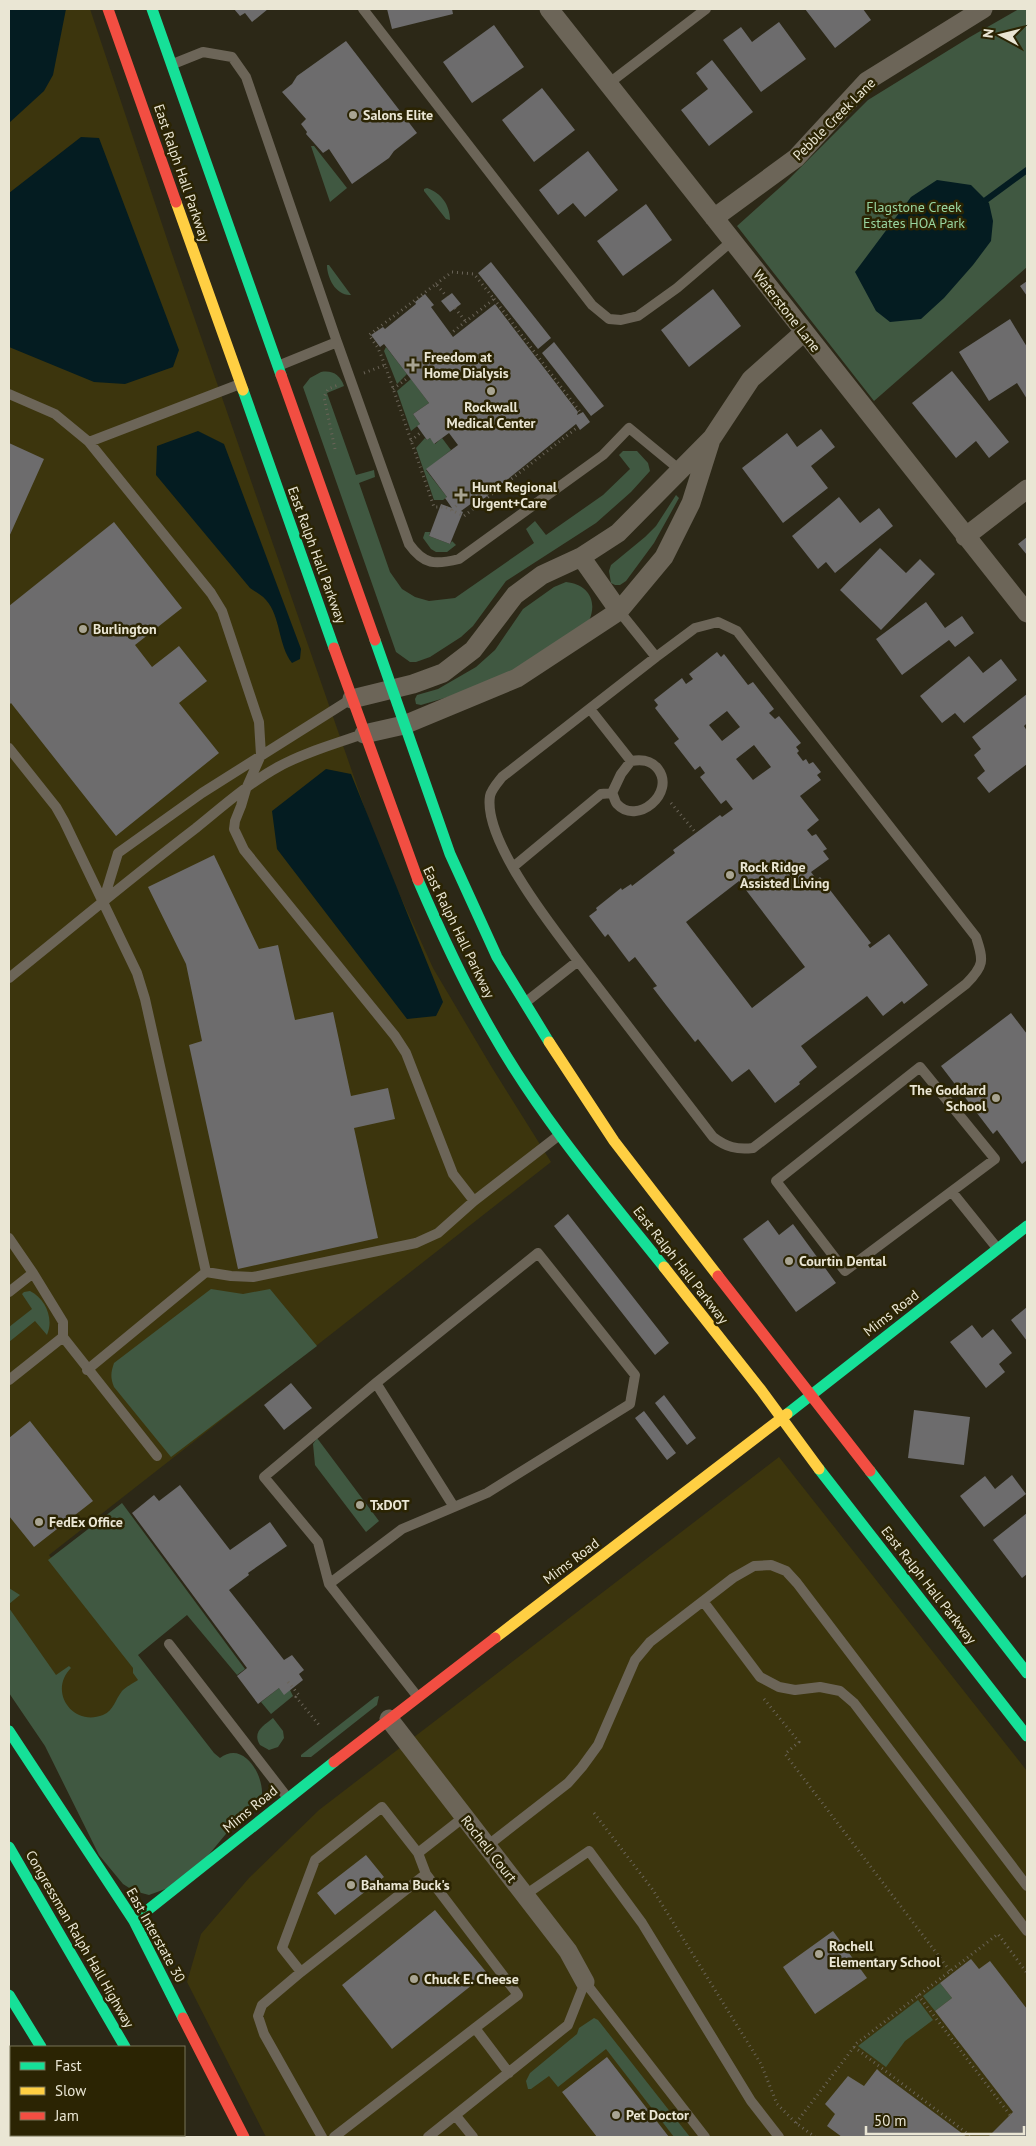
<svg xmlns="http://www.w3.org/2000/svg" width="1036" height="2146" font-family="'PT Sans',sans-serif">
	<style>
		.built { fill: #3c350d }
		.green { fill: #405841 }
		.water { fill: #041c21 }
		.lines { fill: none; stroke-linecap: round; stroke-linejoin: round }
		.stream { stroke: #041c21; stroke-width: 6 }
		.building { fill: #6d6c6d; fill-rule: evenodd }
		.path { stroke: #6a6458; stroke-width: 3; stroke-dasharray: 1 4; stroke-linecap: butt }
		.lane { stroke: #6c6558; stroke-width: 10 }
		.street { stroke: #6c6558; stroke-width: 19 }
		.fast { stroke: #16e098; stroke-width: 11 }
		.slow { stroke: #ffcf43; stroke-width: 11 }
		.jam { stroke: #f24e42; stroke-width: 11 }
		.poi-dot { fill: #a8a492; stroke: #2b2403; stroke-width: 2 }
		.labels { text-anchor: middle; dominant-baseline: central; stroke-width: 5; stroke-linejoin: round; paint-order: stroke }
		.poi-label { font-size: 14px; font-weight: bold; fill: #eae6d4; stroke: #2b2403; text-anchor: start }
		.street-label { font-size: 14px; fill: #eae6d4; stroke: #2b2403 }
		.park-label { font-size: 14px; fill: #98d5a0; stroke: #2b2403 }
	</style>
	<rect width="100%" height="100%" fill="#2c2817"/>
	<path class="built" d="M9,9H90L170,248L379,849L433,968L491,1066L551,1162L49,1555L153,1689L60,1758L9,1686Z
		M779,1457L1027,1771V2137H266L187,1982L201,1934L249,1878L319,1810Z"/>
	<path class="green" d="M1019,9H1027V267L874,401L737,226L786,182L868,100L970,37Z
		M311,146H314L347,188L330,202Z
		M427,188C441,193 450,205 450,220L446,219L424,191V189Z
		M327,265H329L351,295C336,296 327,278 327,265Z
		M386,347L407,374L397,384L384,351Z
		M321,372C333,370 340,375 344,386L327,393L356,475L374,470L375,477L359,483L390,572L402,589L415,597L429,601L455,598L534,543L526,529L535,521L546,535L603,495L630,469L619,455L623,451H637L648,463L650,471L631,492L596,523L506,581L473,626L461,637L430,657L416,662H410L396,652L303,387L310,378Z
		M411,379L429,403L413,414L420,424L411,431L397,391Z
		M425,438L427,440L430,438L435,444L442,438L451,450L426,470L447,497L443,500H434L416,448Z
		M676,495L679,498L654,543L626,581L620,585H615L611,583L609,571L611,565L645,537L656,526Z
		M425,532H430L429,536L450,544L452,541L456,545L447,552H436L431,549L423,538Z
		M566,582C588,584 598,601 589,621L509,673L458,694L421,705L416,704L415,699L417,695L438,689L476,667L495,650L523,609L554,587Z
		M211,1289L243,1294L270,1289L317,1346L171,1457L114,1387C110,1377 111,1372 114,1363Z
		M30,1291C46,1299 54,1319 47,1335L35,1321L9,1342V1327L32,1309L22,1294L24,1292Z
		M317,1438L379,1521L366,1532L315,1465L313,1444Z
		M122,1503L245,1669L237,1675L187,1615L138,1655L214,1753L220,1758C243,1740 263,1774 262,1794L249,1806L187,1881L149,1895L134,1891L123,1884L99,1855L45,1746L9,1693V1608L56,1675L69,1666L71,1668C48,1691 72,1727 103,1715C114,1710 115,1700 122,1691C126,1687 133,1683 138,1680L133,1673V1668L48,1560Z
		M9,1588L20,1595L9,1604Z
		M279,1688L290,1690L293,1696L271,1714L261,1702Z
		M379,1696L377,1705L311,1757H301V1755L375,1697Z
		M273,1718L283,1731L284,1738L278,1747L269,1750L260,1745C252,1732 263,1726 273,1718Z
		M940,1983L952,1998L935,2011L923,1996Z
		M918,2000L933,2020L905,2041L886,2067L858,2046Z
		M594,2018L598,2020L690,2137H674L606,2049L558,2087L549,2076L531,2089H528L526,2081L530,2073L577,2034L579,2028Z"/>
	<path class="water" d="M9,9H66L53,75L44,91L9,123Z
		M81,137L99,138L179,350L173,367L125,384L94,382L9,347V193Z
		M937,180L971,185L989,203L993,221L991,241L973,265L944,298L921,319L890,322L876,311L855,272L911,197Z
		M198,431L224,444L301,649L300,659L292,663C278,645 281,617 266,600C262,595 255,592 250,588L156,475L157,446Z
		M326,769L351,774L443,1002L436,1016L407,1019L277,849L272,811Z"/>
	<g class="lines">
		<path class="stream" d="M986,200L1027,170"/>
	</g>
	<path class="building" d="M234,9H268L252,22L245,13L240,16Z
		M387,9H452L453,14L392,29Z
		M805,9H863L871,20L835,48Z
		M779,22L806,59L761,92L723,40L741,27L752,42Z
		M494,25L524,67L472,103L443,62Z
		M346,41L417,133L394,151L389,158L352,184L329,149L323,153L306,134L307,132L301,124L306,119L282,92L292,84L297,76Z
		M712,60L753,112L709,146L681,110L708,89L696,73Z
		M542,88L575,130L534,162L502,120Z
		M588,151L618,190L585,217L573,203L558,215L539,190Z
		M646,204L672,240L623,276L597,241Z
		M491,262L551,338L538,349L478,273Z
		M1027,281V296L1020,286Z
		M713,289L741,326L689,367L661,330Z
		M452,293L461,304L450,312L441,301Z
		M425,294L434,305L431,307L453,337L495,304L578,412L577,415L583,412L590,422L580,430L576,424L481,501L479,498L461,511L463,512L450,544L429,536L441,504L452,508L445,498L447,497L426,469L458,445L449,433L434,444L430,438L427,440L417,426L420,424L413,414L429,403L384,344L380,347L371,335L383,327L385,329L416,304L415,302Z
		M1010,319L1027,347V399L1017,383L989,401L959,352Z
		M554,342L604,406L591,416L542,353Z
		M952,371L1009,442L989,458L976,441L956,458L912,403Z
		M821,429L835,447L811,466L828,488L783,523L742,468L787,433L797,447Z
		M9,443L44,459L9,537Z
		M839,497L860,523L879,508L893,526L835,573L826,562L818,569L792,536Z
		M114,522L182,608L135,645L152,667L179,646L207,681L179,703L219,753L116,836L11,703L9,705V606Z
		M1027,537V555L1018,544Z
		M880,548L906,573L920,559L935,574L881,630L840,590Z
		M926,602L945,628L962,616L974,633L955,647L949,640L902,675L876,639Z
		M717,652L721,657L724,654L748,685L753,682L774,709L769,713L775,719L779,716L801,743L796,747L799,751L797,753L803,761L806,759L809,764L813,762L821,772L817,775L821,780L800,796L819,820L807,830L812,836L816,834L827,849L823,851L829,859L811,872L817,880L820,877L871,943L868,945L870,948L889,934L928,985L904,1004L902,1001L883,1016L867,996L801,1046L817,1067L799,1082L800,1084L775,1103L749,1069L732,1082L698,1039L695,1042L666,1005L653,988L657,986L635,957L629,962L608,934L605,937L589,916L597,910L596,908L621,888L622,890L631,884L632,886L675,853L673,850L720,815L722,817L733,809L726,800L721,804L700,777L705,773L700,766L695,770L674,743L679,739L655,708L658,705L654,700L682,678L686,684L693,679L689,674ZM727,711L740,727L722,741L709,725ZM754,745L771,767L753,780L736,759ZM739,881L805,967L752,1008L686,922Z
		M969,656L983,673L1001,659L1017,680L964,723L955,713L942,723L920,696Z
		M1027,694V723L1024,726L1027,731V764L989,793L977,778L985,771L974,755L981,749L972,737Z
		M214,855L259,949L278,945L295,1020L333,1012L351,1096L388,1088L395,1119L354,1128L378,1238L238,1269L189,1045L202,1041L186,964L148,887Z
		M1011,1013L1027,1034V1160L1022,1164L997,1130L993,1134L941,1066Z
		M568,1214L669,1343L655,1355L554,1226Z
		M768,1220L779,1235L793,1224L836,1283L796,1312L743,1239Z
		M1027,1307V1341L1011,1320Z
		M972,1325L982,1338L993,1329L1012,1353L999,1364L1005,1372L986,1388L950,1342Z
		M291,1383L312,1408L284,1430L264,1405Z
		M664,1395L696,1438L687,1445L655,1403Z
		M914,1410L970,1417L964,1465L908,1458Z
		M644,1411L676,1453L667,1460L635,1418Z
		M30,1421L93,1501L34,1547L9,1516V1438Z
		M1012,1475L1026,1494L984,1527L960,1496L985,1476L995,1489Z
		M180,1485L230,1550L270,1522L287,1546L248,1573L249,1575L229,1590L284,1660L292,1655L304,1670L299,1674L303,1680L284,1695L279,1688L258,1704L237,1676L247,1668L132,1513L154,1495L159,1501Z
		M1027,1513V1574L1022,1578L993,1540Z
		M366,1855L384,1877L335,1915L317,1893Z
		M435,1910L487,1973L392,2049L342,1985Z
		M833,1931L867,1978L815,2014L783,1967Z
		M971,1959L979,1969L990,1961L1027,2009V2137H988L1013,2112L935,2011L952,1998L940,1983Z
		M607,2057L669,2137H597L562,2092Z
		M877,2069L881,2073L967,2137H842L827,2126L835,2114L825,2104L848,2076L864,2086Z"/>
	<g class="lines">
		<path class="path" d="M436,284L452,272L474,274L494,299L450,334
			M494,299L581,413
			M455,308L466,322
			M385,365L378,348L369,335L436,284L447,297
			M364,373L385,365L434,507H445L464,516L578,427
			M393,389L409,377
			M411,441L421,432
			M335,449L324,397L328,389L338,385
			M452,510L463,499L464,490
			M671,803L696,833
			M288,1682L299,1695L296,1697L319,1725
			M764,1699L799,1742L785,1754L950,1971
			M594,1813L653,1890L761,2064L777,2104L796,2123L815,2137
			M918,1995L1010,2115
			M854,2047L972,2137
			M796,2123L857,2043L998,1934L1027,1973"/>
		<path class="lane" d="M363,9L592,305L609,319L621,320L638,316L677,288L732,241
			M173,64L203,52L232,57L246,77L337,342L278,366
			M608,84L706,9
			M337,342L409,544C424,565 435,565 459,559L603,455L629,428L680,470
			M9,394L55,414L89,442L211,593L222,611L259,722L261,755L246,789L241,806L235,821L234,829L244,850L395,1036L406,1053L453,1174L474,1201
			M89,442L240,384
			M590,709L631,761C642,759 651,760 658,769C676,793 637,826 617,804C615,802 614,796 612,793
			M9,748L56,807L64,821L137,973L145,999L206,1272
			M513,867L601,794L612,793L621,774L631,761
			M103,902L118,853L202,793L351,699
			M578,961C552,927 483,840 490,796C491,790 498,782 502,777L656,657
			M9,978C71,928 132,877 196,828C222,807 249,783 278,767C305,752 335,744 363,734
			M526,1002L578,961L713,1137C726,1147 737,1150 753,1148L966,984C984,966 984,961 976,937L737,631L718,622L695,628L656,657L619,611
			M920,1067L995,1159L845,1271L776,1181Z
			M952,1192L997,1248
			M9,1238L33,1273L63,1322V1337L157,1456
			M9,1292L33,1273
			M87,1370L206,1272L231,1276L253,1277L416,1243L438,1233L474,1201L558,1136
			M9,1380L63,1337
			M376,1383L454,1507
			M329,1584L402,1529L487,1493L630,1404L635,1375L538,1253L376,1383L264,1477L318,1542L329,1584L417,1696
			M703,1601L760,1677L779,1687L795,1690L820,1687L840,1691L854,1703L1027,1931
			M169,1644L287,1797
			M487,1846L568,1783L582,1767L598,1745L635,1660L650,1642L733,1578L754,1566L771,1565L786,1571L797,1583L1027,1886
			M426,1874L518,1995L475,2028
			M525,1895L589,1851L642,1923L751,2101L779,2137
			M301,1972L282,1948L315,1860L382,1807L418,1853
			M585,1982L705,2137
			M456,2116L473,2137
			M322,2137L264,2034L258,2016L262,2005L301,1972L426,1874L418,1853L464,1817
			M334,2137L475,2028L509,2073
			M428,2137L568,2025L585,1982"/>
		<path class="street" d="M549,9L1027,613
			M714,218L796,158L867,81L983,9
			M965,537L1027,489
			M581,557L619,611
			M352,699L413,684L443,673L473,650L515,595L542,575L581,557L618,533L712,438L751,379L804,332
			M364,734L404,725L517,678L619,611L664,557L691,503L710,443
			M389,1719L568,1951L585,1982"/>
		<path class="fast" d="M152,9L281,375
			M243,390L334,648
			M375,640L450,854L497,957L549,1042
			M418,880C440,931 463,982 491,1030C539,1115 603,1191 664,1267
			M787,1414L1027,1226
			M819,1469L1027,1736
			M870,1471L1027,1673
			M9,1731L134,1921L183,2018
			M9,1847L125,2047
			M134,1921L334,1762
			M9,1995L41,2047
			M175,2135L176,2137"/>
		<path class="slow" d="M176,202L243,390
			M549,1042L614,1141L718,1276
			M664,1267L761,1390L819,1469
			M495,1638L787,1414
			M9,2075L11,2079
			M9,2115H11
			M71,2135L72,2137"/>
		<path class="jam" d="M108,9L176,202
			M281,375L375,640
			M334,648L418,880
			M718,1276L870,1471
			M334,1762L495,1638
			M183,2018L244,2137
			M39,2135L40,2137"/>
	</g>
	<g class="poi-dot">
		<circle cx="353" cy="115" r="5"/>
		<path d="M410.5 357.5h5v5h5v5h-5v5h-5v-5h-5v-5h5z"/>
		<circle cx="491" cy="391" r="5"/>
		<path d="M458.5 487.5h5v5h5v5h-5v5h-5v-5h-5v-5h5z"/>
		<circle cx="83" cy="629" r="5"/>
		<circle cx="730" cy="875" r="5"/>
		<circle cx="996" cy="1098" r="5"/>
		<circle cx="789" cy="1261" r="5"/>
		<circle cx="360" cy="1505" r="5"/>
		<circle cx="39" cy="1522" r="5"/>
		<circle cx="351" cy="1885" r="5"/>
		<circle cx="819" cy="1954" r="5"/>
		<circle cx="414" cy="1979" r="5"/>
		<circle cx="616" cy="2115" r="5"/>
	</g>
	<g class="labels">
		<g class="poi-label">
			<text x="363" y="115">Salons Elite</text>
			<text x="424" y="357">Freedom at<tspan x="424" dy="16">Home Dialysis</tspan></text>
			<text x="491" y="407" text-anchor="middle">Rockwall<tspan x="491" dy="16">Medical Center</tspan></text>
			<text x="472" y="487">Hunt Regional<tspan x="472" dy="16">Urgent+Care</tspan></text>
			<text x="93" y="629">Burlington</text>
			<text x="740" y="867">Rock Ridge<tspan x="740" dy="16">Assisted Living</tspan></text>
			<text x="986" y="1090" text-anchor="end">The Goddard<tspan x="986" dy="16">School</tspan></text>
			<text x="799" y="1261">Courtin Dental</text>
			<text x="370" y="1505">TxDOT</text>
			<text x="49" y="1522">FedEx Office</text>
			<text x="361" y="1885">Bahama Buck's</text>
			<text x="829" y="1946">Rochell<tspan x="829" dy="16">Elementary School</tspan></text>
			<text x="424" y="1979">Chuck E. Cheese</text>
			<text x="626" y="2115">Pet Doctor</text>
		</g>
		<g class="street-label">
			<text transform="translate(834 119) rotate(-45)">Pebble Creek Lane</text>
			<text transform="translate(182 173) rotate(71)">East Ralph Hall Parkway</text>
			<text transform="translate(787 311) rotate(52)">Waterstone Lane</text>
			<text transform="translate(317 555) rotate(70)">East Ralph Hall Parkway</text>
			<text transform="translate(459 932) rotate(64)">East Ralph Hall Parkway</text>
			<text transform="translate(681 1265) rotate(52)">East Ralph Hall Parkway</text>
			<text transform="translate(891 1313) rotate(-38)">Mims Road</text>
			<text transform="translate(571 1561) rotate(-37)">Mims Road</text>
			<text transform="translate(929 1585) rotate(52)">East Ralph Hall Parkway</text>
			<text transform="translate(250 1809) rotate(-39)">Mims Road</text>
			<text transform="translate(489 1849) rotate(52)">Rochell Court</text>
			<text transform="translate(156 1935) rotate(61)">East Interstate 30</text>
			<text transform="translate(80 1939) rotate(60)">Congressman Ralph Hall Highway</text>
		</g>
		<g class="park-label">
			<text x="914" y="207">Flagstone Creek<tspan x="914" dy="16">Estates HOA Park</tspan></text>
		</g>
	</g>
	<rect width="1036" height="2146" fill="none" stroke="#eae6d4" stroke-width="20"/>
	<rect x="10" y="2046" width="175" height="90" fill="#2b2403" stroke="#777257"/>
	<rect x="20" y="2062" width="25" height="8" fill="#16e098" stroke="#777257"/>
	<text x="55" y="2071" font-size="15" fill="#eae6d4">Fast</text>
	<rect x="20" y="2087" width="25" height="8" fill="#ffcf43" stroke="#777257"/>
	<text x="55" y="2096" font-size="15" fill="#eae6d4">Slow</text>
	<rect x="20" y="2112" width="25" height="8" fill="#f24e42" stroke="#777257"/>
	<text x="55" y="2121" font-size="15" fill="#eae6d4">Jam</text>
	<g transform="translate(1001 35) rotate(277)" stroke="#2b2403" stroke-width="4" paint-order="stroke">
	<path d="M0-4L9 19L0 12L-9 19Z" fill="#eae6d4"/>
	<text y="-8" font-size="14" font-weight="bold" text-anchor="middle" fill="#eae6d4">N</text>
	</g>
	<path d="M866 2126v8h158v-8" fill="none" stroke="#eae6d4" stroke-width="2.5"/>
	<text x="874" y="2126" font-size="15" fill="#eae6d4" stroke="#2b2403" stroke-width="4" paint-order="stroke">50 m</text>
</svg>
